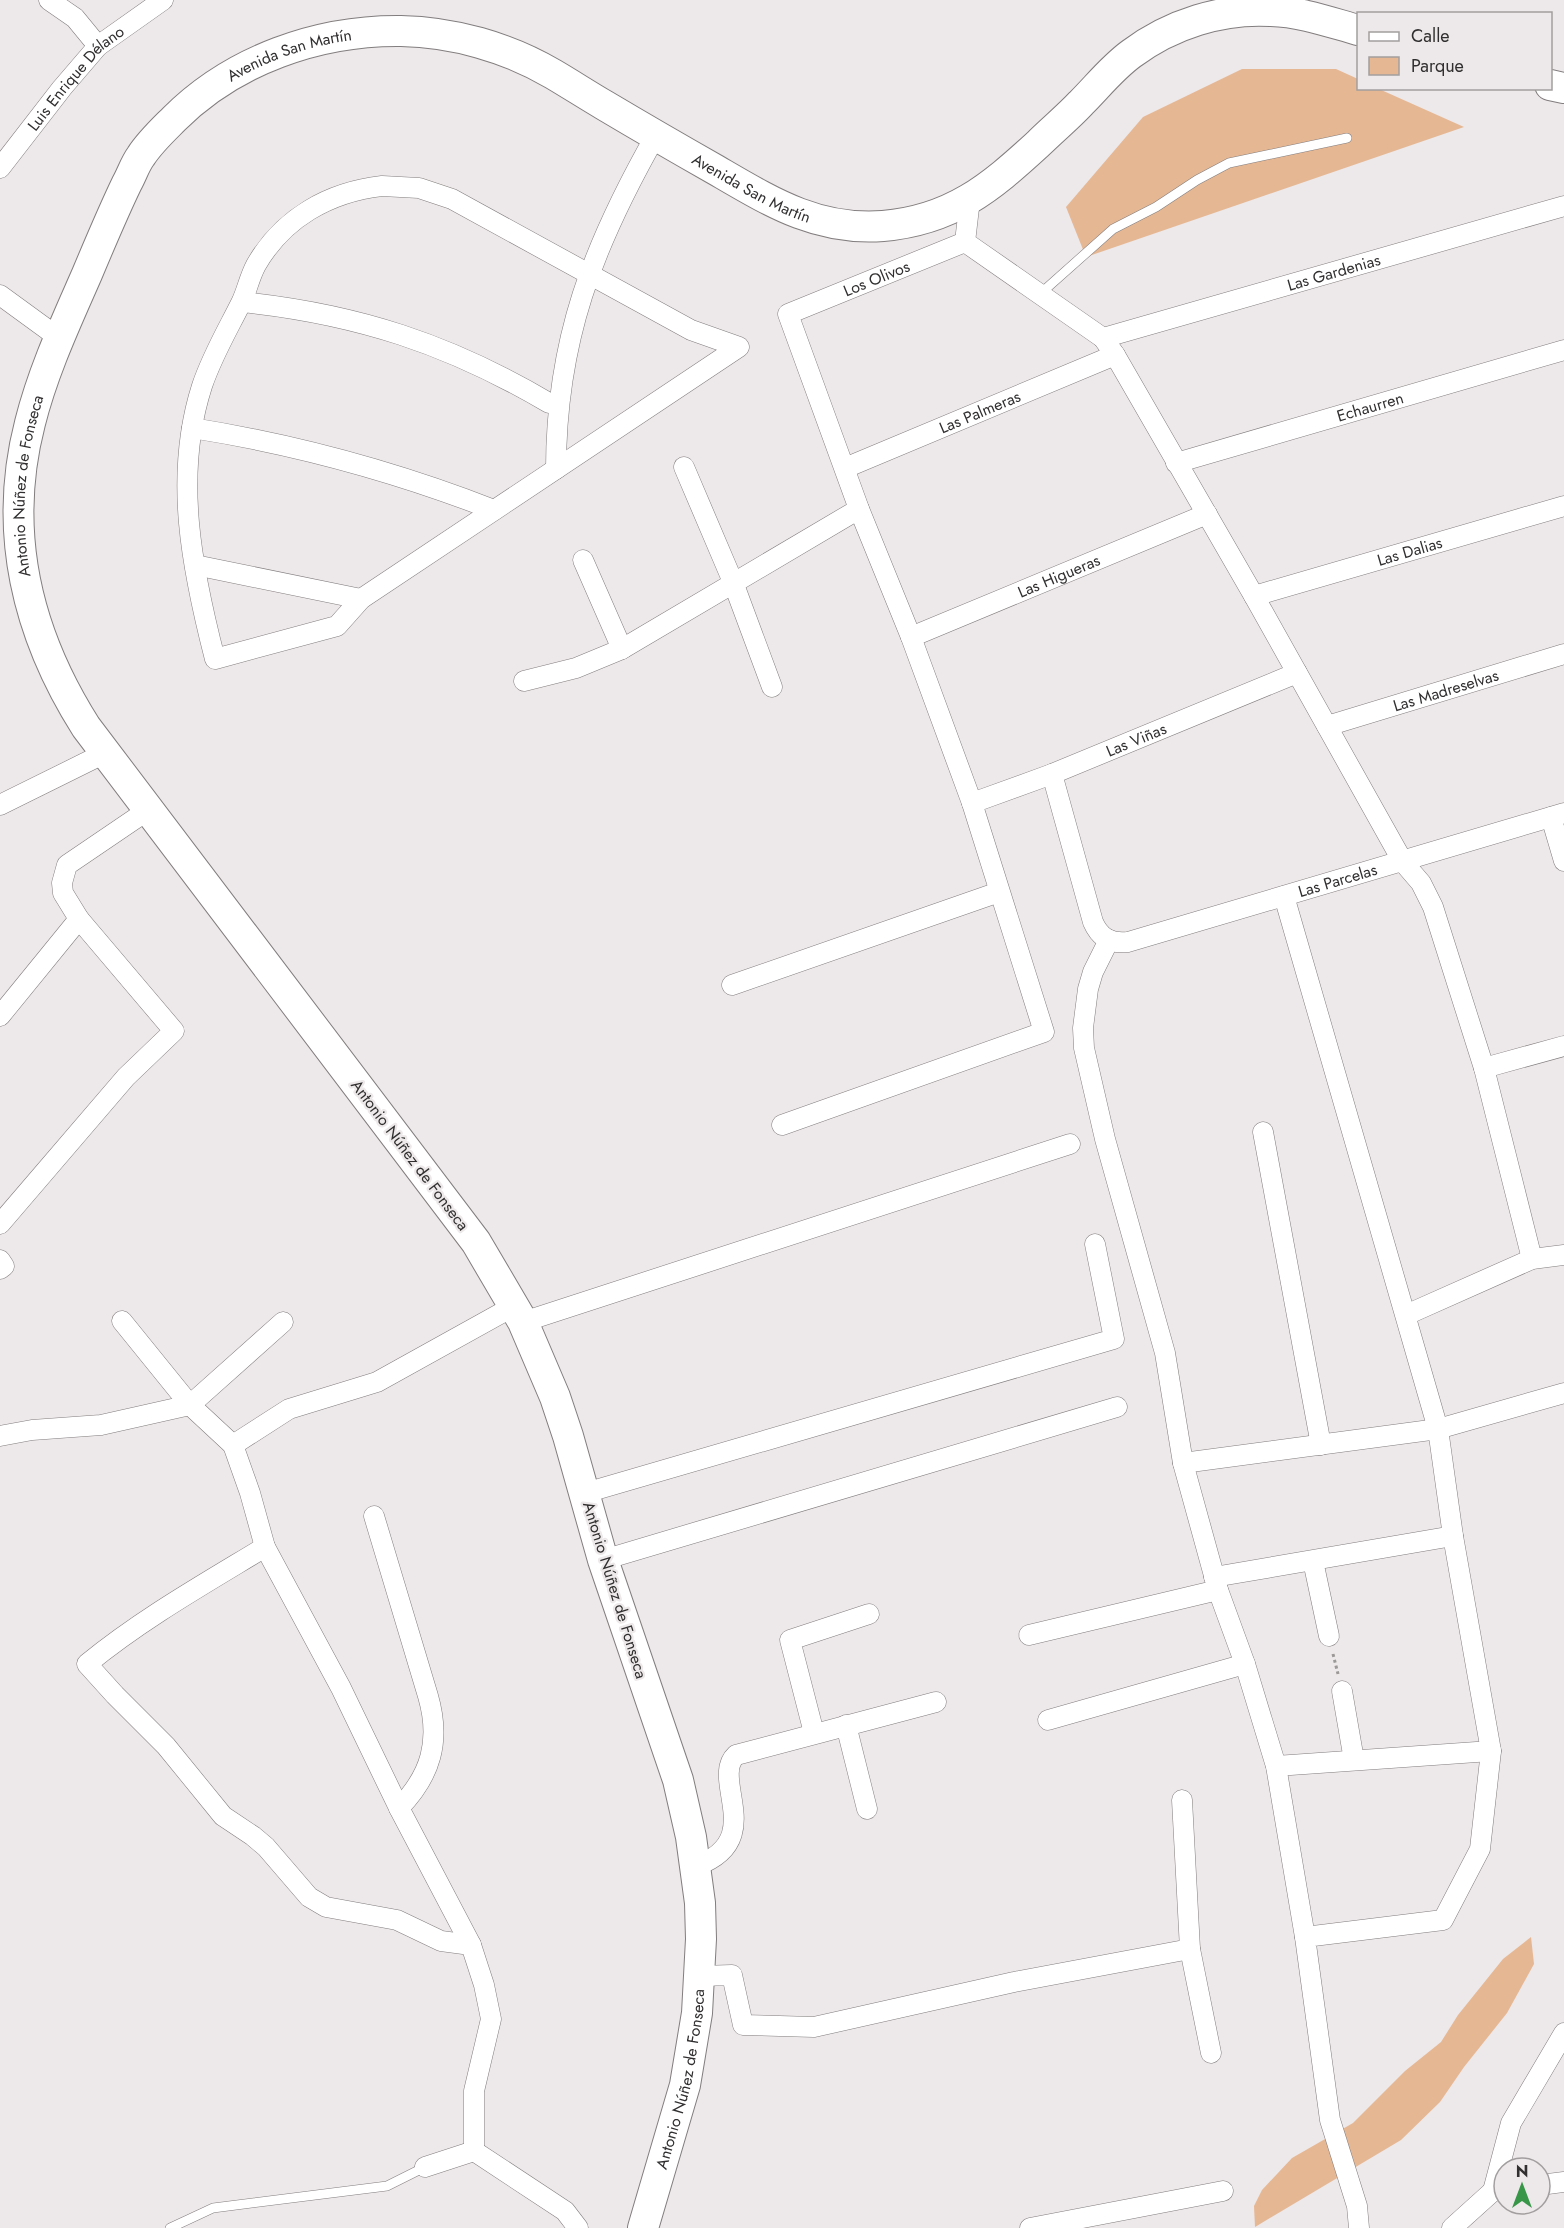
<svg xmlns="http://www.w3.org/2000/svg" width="1564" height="2228" font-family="Jost,sans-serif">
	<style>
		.green { fill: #e6b793 }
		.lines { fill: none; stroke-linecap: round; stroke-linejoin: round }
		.service-casing { stroke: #827d7e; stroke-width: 10 }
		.minor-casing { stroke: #827d7e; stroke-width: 21 }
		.primary-casing { stroke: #827d7e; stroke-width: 32 }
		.path { stroke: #9b9898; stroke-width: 3; stroke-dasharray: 3 3; stroke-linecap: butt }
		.service { stroke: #fff; stroke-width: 9 }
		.minor { stroke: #fff; stroke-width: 20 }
		.primary { stroke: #fff; stroke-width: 30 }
		.labels { text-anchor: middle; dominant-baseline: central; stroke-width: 4.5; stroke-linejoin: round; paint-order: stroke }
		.street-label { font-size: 16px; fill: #312f2f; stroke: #ede8e9 }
	</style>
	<rect width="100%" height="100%" fill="#ede8e9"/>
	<path class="green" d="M1242,69H1336L1358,79V88L1379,89L1464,127L1086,257L1066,207L1143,117Z
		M1531,1937L1534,1964L1507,2013L1464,2067L1440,2102L1401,2140L1255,2227L1254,2206L1262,2190L1292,2158L1353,2123L1405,2071L1441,2042L1458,2015L1503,1959Z"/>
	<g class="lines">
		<g class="service-casing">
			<path id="service" d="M1040,294L1113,229L1156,207L1197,180L1229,163L1347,138
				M170,2228L213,2208L387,2186L425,2167"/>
		</g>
		<g class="minor-casing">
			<g id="minor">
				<path d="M49,0L75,18L98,46"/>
				<path id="s1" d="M0,168L62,88L98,46L163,0"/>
				<path d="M382,186L419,188L452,199L691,330L739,347L361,599L337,626L215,659C192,570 173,476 202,386C212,356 227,331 241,303C247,291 249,278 256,265C283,218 329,192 382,186Z"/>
				<path d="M970,199L965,242L1103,338L1115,355L1254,596L1403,862L1421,883L1433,907L1484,1068L1532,1259"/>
				<path d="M0,295L59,338"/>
				<path d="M242,302C357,314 449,344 549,403"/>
				<path id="s2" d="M1103,338L1564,206"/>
				<path d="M192,428C299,445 394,471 494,510"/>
				<path id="s3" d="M1176,463L1564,350"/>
				<path d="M684,467L733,582L772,687"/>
				<path id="s4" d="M845,468L1115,355"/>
				<path d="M556,469C556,340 593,246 656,135"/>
				<path d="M583,560L622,649"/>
				<path d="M195,565L361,599"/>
				<path id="s5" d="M1254,596L1564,506"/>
				<path id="s6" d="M911,637L1207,514"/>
				<path d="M524,681L576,668L622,649L859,509"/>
				<path id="s7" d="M1327,726L1564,654"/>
				<path id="s8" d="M1052,774L1093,922C1100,938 1111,944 1128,942L1564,813"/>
				<path id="s9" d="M972,803L1052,774L1297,673"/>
				<path d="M0,805L105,753"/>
				<path d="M1551,817L1564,861"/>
				<path d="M1284,896L1438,1429L1453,1536L1491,1751L1480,1849L1443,1920L1305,1937L1330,2120L1357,2206L1359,2228"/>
				<path d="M1109,940L1093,972L1088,989L1083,1028L1084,1048L1105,1139L1165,1353L1183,1463L1218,1590L1245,1664L1276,1766L1305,1937"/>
				<path d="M732,985L999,892"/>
				<path d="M0,1016L79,919"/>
				<path d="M1484,1068L1564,1046"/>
				<path id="s10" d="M782,1125L1044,1032L972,803L911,637L859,509L788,314L965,242"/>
				<path d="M1263,1132L1321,1445"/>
				<path d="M0,1224L126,1077L174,1031L79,919L63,893L62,883L67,865L148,810"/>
				<path d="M0,1260L4,1266L0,1269"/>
				<path d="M1406,1315L1532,1259L1564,1255"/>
				<path d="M122,1321L190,1405L233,1445L250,1493L265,1547L341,1688L399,1808L471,1945L484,1985L491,2019L474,2091V2151"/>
				<path d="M523,1322L1070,1144"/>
				<path d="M0,1436L32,1430L101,1425L190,1405L283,1322"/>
				<path d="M233,1445L289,1409L377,1382L514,1306"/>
				<path d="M1183,1463L1438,1429L1564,1393"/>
				<path d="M585,1493L1114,1339L1095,1244"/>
				<path d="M374,1516L428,1696C441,1741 431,1775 399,1808"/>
				<path d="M265,1547C204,1584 142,1619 87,1664L115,1695L166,1746L223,1816L253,1836L266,1847L309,1897L326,1907L397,1920L441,1941L471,1945"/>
				<path d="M603,1560L1117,1407"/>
				<path d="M1313,1561L1329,1636"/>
				<path d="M1214,1577L1453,1536"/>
				<path d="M1029,1635L1218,1590"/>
				<path d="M1342,1691L1354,1760"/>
				<path d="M1048,1720L1245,1664"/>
				<path d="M846,1725L867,1809"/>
				<path d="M814,1733L790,1640L869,1614"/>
				<path d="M1276,1766L1491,1751"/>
				<path d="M1182,1800L1190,1949L1211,2053"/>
				<path d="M696,1866C768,1840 710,1779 736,1755L936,1702"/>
				<path d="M701,1976L732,1975L743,2025L814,2027L1014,1982L1190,1949"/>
				<path d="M425,2167L474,2151L565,2211L578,2228"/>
				<path d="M1540,2185L1564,2182"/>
				<path d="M1493,2191L1511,2123L1564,2033"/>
				<path d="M1030,2228L1223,2191"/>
				<path d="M1452,2228L1493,2191L1504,2190"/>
			</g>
		</g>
		<g class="primary-casing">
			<g id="primary">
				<path d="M1550,85L1564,88"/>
				<path id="s11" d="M643,2228L685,2085L697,2013L701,1939L700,1903L691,1837L678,1780L603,1560L568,1436L555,1397L523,1322L476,1242L86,727C27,634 2,531 30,423C43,371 66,322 87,274C100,243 113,212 127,183C132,174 135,164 141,156C150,142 163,130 174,119C233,60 318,30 401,31C453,32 507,47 553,74C570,84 587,95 604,105C641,127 679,149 716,170C771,202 817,231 883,226C952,220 990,188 1038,144C1052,130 1068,117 1081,103C1098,86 1112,68 1131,54C1171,24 1222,8 1271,11C1302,12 1329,22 1358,30"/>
			</g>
		</g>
		<path class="path" d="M1333,1654L1338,1674"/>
		<use href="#service" class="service"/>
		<use href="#minor" class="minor"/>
		<use href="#primary" class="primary"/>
	</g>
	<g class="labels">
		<g class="street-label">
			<text stroke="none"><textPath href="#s11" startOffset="2472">Avenida San Martín</textPath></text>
			<text stroke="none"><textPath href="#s1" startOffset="118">Luis Enrique Délano</textPath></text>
			<text stroke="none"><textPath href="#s11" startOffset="2976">Avenida San Martín</textPath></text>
			<text stroke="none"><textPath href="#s2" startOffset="240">Las Gardenias</textPath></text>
			<text stroke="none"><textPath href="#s10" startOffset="1136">Los Olivos</textPath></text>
			<text stroke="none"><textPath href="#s3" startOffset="202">Echaurren</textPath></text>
			<text stroke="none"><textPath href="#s4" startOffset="146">Las Palmeras</textPath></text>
			<text stroke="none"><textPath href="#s11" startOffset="1935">Antonio Núñez de Fonseca</textPath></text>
			<text stroke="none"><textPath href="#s5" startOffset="162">Las Dalias</textPath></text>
			<text stroke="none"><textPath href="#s6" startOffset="160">Las Higueras</textPath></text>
			<text stroke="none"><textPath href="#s7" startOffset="124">Las Madreselvas</textPath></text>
			<text stroke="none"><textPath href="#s9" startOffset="176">Las Viñas</textPath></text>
			<text stroke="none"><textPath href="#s8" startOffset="416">Las Parcelas</textPath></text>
			<text transform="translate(410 1155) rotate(53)">Antonio Núñez de Fonseca</text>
			<text transform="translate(615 1590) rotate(73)">Antonio Núñez de Fonseca</text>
			<text stroke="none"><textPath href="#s11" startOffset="154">Antonio Núñez de Fonseca</textPath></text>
		</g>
	</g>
	<rect x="1357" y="12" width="195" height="78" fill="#ede8e9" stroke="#a29e9f" stroke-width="1.5"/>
	<rect x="1369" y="32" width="30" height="9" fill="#ffffff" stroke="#a29e9f" stroke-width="1.5"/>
	<text x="1411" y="42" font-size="18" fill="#312f2f">Calle</text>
	<rect x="1369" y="57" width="30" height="18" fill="#e6b793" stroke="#a29e9f" stroke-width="1.5"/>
	<text x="1411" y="72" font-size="18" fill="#312f2f">Parque</text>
	<g transform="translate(1522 2186)"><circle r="28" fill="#ede8e9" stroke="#a29e9f" stroke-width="1.5"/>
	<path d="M0-4.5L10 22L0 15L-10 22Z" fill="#389649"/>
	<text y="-9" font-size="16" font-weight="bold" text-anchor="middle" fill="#312f2f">N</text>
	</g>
</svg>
